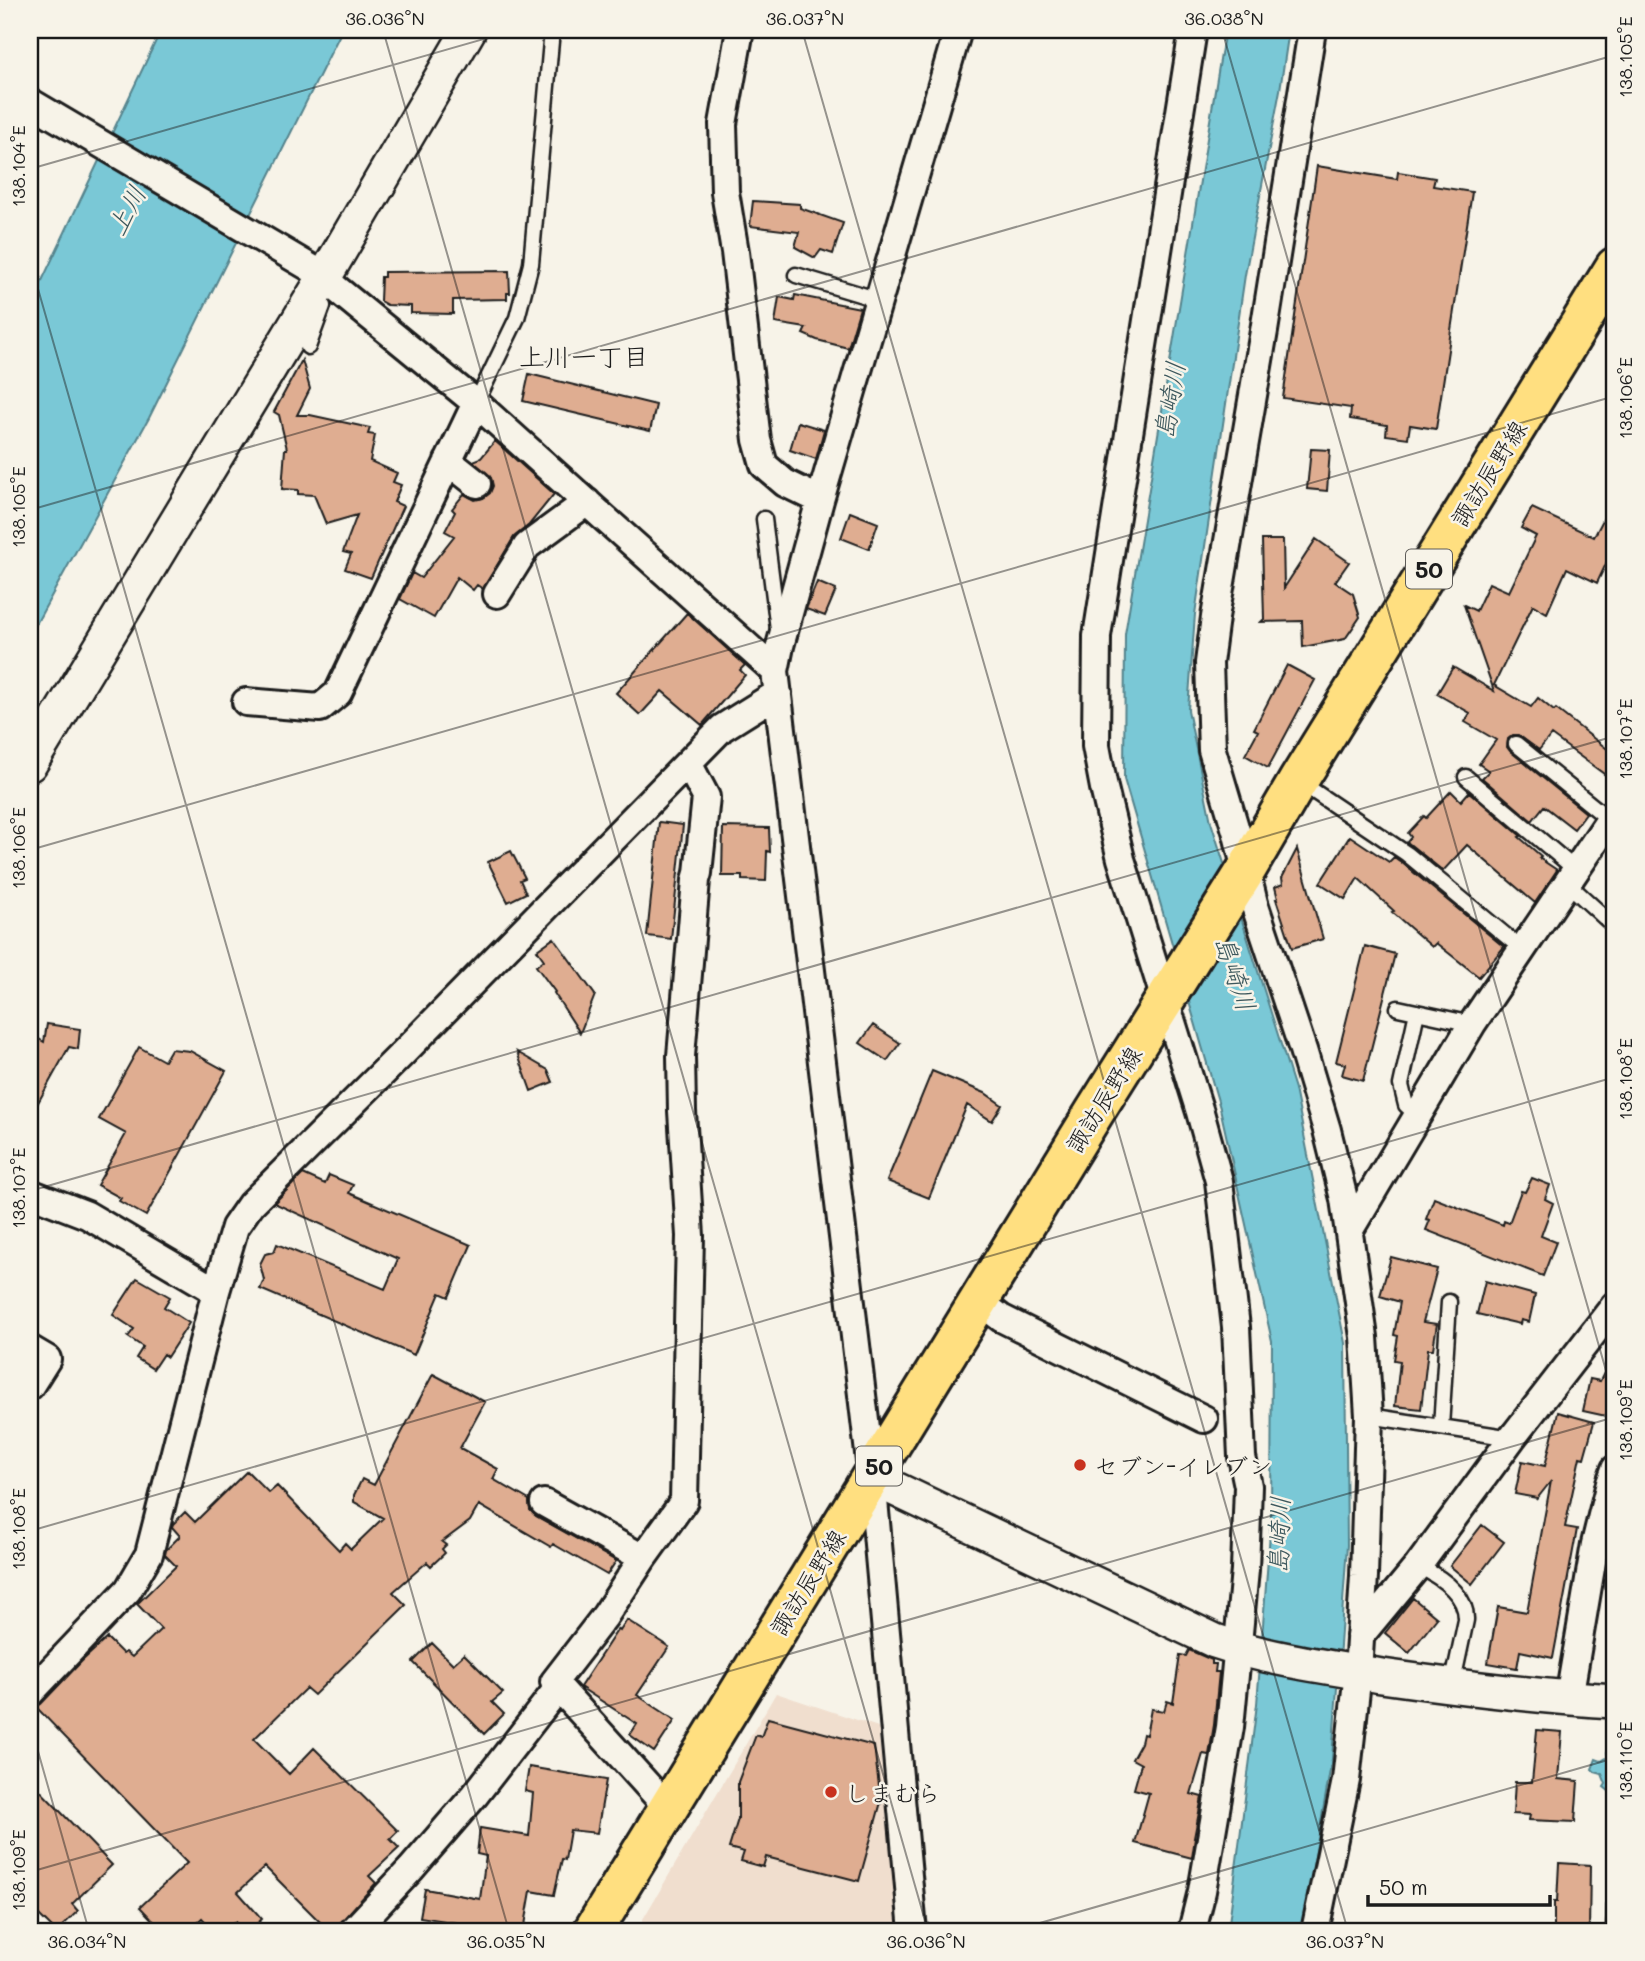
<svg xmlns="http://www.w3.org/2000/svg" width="1645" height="1961" font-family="Mali,'Klee One',sans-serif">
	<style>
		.built { fill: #f0dece }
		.water { fill: #7ac8d6; stroke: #54838c; stroke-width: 2 }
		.building { fill: #dfad91; stroke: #1c1c1c; stroke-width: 2 }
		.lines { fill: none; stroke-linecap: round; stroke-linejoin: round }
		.service-casing { stroke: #1c1c1c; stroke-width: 19 }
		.minor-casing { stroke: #1c1c1c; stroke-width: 32 }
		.tertiary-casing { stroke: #1c1c1c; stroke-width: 38 }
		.primary-casing { stroke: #1c1c1c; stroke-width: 44 }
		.service { stroke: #f7f3e8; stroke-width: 14 }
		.minor { stroke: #f7f3e8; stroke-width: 26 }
		.tertiary { stroke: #f7f3e8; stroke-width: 33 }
		.primary { stroke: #ffdf80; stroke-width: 38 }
		.ticks { fill: none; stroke: #1c1c1c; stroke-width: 2; stroke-opacity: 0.45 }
		.poi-dot { fill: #c8321e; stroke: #f7f3e8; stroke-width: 2.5 }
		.labels { text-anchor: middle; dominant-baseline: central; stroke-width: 5; stroke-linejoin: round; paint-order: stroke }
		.shield { fill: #f7f3e8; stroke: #5e5c59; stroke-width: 2 }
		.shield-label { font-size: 23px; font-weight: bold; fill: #1c1c1c }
		.street-label { font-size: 24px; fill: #1c1c1c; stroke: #f7f3e8 }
		.poi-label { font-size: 24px; fill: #1c1c1c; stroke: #f7f3e8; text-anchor: start }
		.water-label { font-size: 26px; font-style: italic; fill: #3d585d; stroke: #f7f3e8 }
		.neighbourhood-label { font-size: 26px; fill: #1c1c1c; stroke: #f7f3e8 }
		.neatline { fill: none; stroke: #1c1c1c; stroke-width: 2.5 }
		.ticks-label { font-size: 18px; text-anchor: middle; fill: #1c1c1c }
	</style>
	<rect width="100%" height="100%" fill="#f7f3e8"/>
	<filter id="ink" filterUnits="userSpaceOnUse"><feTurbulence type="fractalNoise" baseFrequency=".0143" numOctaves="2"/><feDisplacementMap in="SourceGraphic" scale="14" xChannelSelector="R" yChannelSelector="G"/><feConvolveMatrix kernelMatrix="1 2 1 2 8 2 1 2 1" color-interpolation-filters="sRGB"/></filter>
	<g filter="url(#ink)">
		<path class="built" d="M776,1693L878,1727L898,1931H636Z"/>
		<path class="water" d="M161,30H342L149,418L30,635V306Z
			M1225,30H1289L1280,90L1245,275L1195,614L1188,710L1211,822L1295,1089L1345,1343L1347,1545L1332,1759L1302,1931H1228L1257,1704L1271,1519L1272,1341L1220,1108L1124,779L1125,634Z
			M1612,1745L1615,1746V1757L1609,1765C1614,1772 1617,1780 1614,1789L1609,1791L1604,1787L1606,1784L1602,1774L1595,1772L1592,1769L1596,1759L1601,1761L1608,1757L1607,1752Z"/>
		<path class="building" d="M1317,166L1397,179L1398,172L1435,178L1433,186L1472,192L1436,429L1410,425L1408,438L1386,435L1387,425L1350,419L1351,408L1283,398Z
			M753,201L800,204V208L843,223L833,254L821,250L815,258L795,247L799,232L750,226Z
			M509,271L510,293H507V299L453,300V314L411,313V306L387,305L380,301L381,277H384V272Z
			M795,295L860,308L848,348L817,340L803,334L806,328L775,323L779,297L794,300Z
			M302,360L310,389L297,415H310L370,428L368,434L375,435L370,461L397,473L393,482L401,485L394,502L403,506L371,578L345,569L351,554L343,552L357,515L326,524L314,495L298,494V490L282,489L285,449H287L279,415L274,412Z
			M529,374L656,405L650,431L523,401Z
			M798,422L824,430L816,459L790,450Z
			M495,441L554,494L529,525L514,537L483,589L477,585L473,590L457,577L434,618L400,599L412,573L421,578L454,536L445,531L455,512L452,509L464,494L475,500L483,498L490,493L493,486L491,478L473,461L481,458Z
			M1311,449L1330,450L1327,491L1307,489Z
			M1615,497V545L1597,583L1567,568L1547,613L1533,605L1494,685L1531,707L1538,698L1554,711L1556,709L1615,755V782L1551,735L1539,750L1518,735H1513L1508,739L1507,747L1510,751L1586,813L1574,829L1544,806L1532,821L1482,778L1489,771L1479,764L1496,740L1465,722L1470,713L1437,694L1453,667L1494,691L1464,605L1476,611L1489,583L1509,592L1536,536L1521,528L1532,508L1594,537Z
			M850,512L878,523L869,549L841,538Z
			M1316,539L1349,562L1335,582L1353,594L1360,617L1345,639L1303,647L1302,621L1261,622L1264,619L1262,540H1283L1284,588Z
			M817,582L836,590L825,616L806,609Z
			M687,613L745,665L740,670L745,675L702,725L662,691L640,715L616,693Z
			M1287,665L1315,680L1268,768L1245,755L1258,731L1254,729Z
			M1451,791L1461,801L1469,792L1521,836L1519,837L1541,856L1539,858L1557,870L1535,903L1467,845L1443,871L1407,842L1411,837L1408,833L1424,816L1426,818Z
			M659,822L683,825L671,939L647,936Z
			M723,827L769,828L770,852L767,851L766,881L742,880V876H722Z
			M1350,836L1389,862L1394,857L1401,862L1504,947L1479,977L1436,943L1432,947L1392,912L1394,911L1358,878L1345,899L1320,883Z
			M1297,849L1323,939L1292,948L1276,899H1278L1275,887L1283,884L1282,878Z
			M511,851L525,878L520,880L526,893L508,902L488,862Z
			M554,938L595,995L580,1033L554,993L555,992L536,966L544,960L537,950Z
			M1365,946L1395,954L1363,1081L1342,1075L1345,1064L1336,1062Z
			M47,1024L80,1029L78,1049L69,1047L30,1117V1034L44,1042Z
			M873,1025L900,1043L887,1061L860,1043Z
			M139,1047L164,1061L171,1049L190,1051L226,1071L146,1216L119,1201L121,1198L97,1185L126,1134L99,1119Z
			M517,1052L548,1070L553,1082L531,1091Z
			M932,1071L985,1093L1002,1105L992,1121L967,1105L929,1198L887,1181Z
			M303,1174L325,1184L329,1175L353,1185L349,1193L471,1245L449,1297L440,1293L414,1355L260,1289L264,1280L260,1264L265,1254L274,1252L277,1244L385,1289L398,1259L274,1203Z
			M1532,1178L1550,1185L1545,1199L1553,1203L1541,1236L1556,1242L1543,1276L1426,1230L1430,1220L1426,1219L1434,1198L1503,1225L1504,1221L1509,1223L1521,1191L1525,1192Z
			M1391,1257L1437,1269L1423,1322L1437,1324L1433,1349H1428L1421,1409L1395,1406L1400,1361L1394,1360L1398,1336L1394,1335L1400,1302L1380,1296Z
			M137,1278L170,1297L164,1307L189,1323L167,1357L163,1354L153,1369L136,1358L143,1347L128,1337L134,1329L113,1315Z
			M1485,1281L1535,1295L1529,1322L1521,1320L1520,1324L1477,1314Z
			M1615,1351V1418L1583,1411L1590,1379L1600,1381Z
			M433,1374L485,1402L460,1448L498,1469L493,1479L529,1500L530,1510L536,1516L616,1561L607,1575L553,1544L551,1547L479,1505L470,1521L442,1542L446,1545L442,1549L445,1553L431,1566L427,1562L393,1592L406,1605L314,1695L306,1688L254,1739L289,1774L314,1748L398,1831L390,1839L399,1848L369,1876L376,1883L333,1931H329L265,1867L238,1892L262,1919L249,1931H244L235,1922L225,1931H214L202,1918L188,1931H163L140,1907L187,1863L36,1707L41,1704L82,1661L107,1638L123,1654L126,1652L132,1657L161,1629L137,1604L176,1566L165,1555L166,1550L180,1536L172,1527L173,1524L185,1512L195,1522L247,1471L269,1493L277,1486L339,1550L345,1543L351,1549L383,1518L354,1502V1495L362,1479L374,1485Z
			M1558,1412L1594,1422L1584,1458L1580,1457L1565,1527L1577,1529L1553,1658L1520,1651L1517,1668L1488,1663L1498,1607L1527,1612L1551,1481L1536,1500L1537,1498L1515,1494L1522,1461L1545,1466Z
			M1482,1525L1504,1542L1472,1584L1450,1566Z
			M1413,1598L1437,1618L1409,1653L1385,1633Z
			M627,1620L669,1647L637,1695L675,1720L654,1752L630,1735L637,1724L580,1687L618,1629L620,1631Z
			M432,1643L453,1664L464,1654L503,1693L492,1702L504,1714L484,1734L413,1662Z
			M1189,1650L1212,1660V1664H1216L1215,1672H1219L1214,1725L1209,1755L1203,1754L1191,1794L1202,1797L1194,1838H1195L1192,1858L1135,1843L1149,1793L1134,1789L1141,1764L1132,1759L1141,1743L1143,1734L1146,1735L1151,1709L1164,1711L1167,1701L1173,1703L1180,1655L1186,1656Z
			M768,1718L874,1746L881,1802L859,1881L766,1857L763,1867L741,1861L744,1852L729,1848L738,1819V1782L756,1735L761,1737Z
			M1537,1730L1562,1732L1558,1779L1578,1781L1575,1822L1529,1820L1530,1815L1513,1814L1515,1782H1532Z
			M529,1767L606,1780L597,1833L570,1830L565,1860L562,1859L554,1895L531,1891L524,1931H508L420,1917L425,1889L480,1899L486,1856L477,1854L480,1828L529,1836L533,1793L525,1791Z
			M30,1780L112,1865L72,1904L78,1911L57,1931H55L30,1906Z
			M1559,1863L1590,1865L1589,1931H1554V1902H1557Z"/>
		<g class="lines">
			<g class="service-casing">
				<path id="service" d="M796,275L879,300
					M308,347L323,306
					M476,403L517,318L531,264L552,30
					M764,519L778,629
					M1516,744L1610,820
					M1466,777L1576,870
					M1300,782L1407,854L1522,949
					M1567,883L1615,927
					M1398,1008L1472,1024
					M1417,1012L1401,1085L1406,1105L1418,1116
					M1369,1416L1512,1438
					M1441,1427L1449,1302
					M1418,1566C1439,1576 1467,1594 1466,1620L1452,1686
					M1614,1931L1615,1904"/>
			</g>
			<g class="minor-casing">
				<path id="minor" d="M740,30L723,124L725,192L735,252L757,440L764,465L785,483L820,500
					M1312,30L1264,331L1215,617L1209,663L1212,750L1237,834L1254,903L1303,1050L1327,1130L1344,1199L1364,1337L1369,1416L1364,1576L1358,1672L1346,1780L1315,1931
					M30,102L311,268L476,403L775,671
					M448,461L477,484
					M497,594L527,546L587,502
					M246,702L320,708L338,693L476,403
					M30,1193L87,1215L216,1291
					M1349,1231L1472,1024L1615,812
					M979,1301L1001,1318L1204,1419
					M30,1349L47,1359L30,1386
					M544,1503L643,1558
					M1360,1636L1418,1566L1512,1438L1615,1305
					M30,1693L128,1590L149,1554L216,1291L235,1227L251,1204L402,1054L722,728L778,693
					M1569,1698L1595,1544L1610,1483L1615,1469
					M668,1808L554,1682L605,1616L643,1558L684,1501L690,1236L682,1111L681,1056L696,880L698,873L706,797L688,763
					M353,1931L411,1869L475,1795L558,1688
					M913,1931L872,1478L775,671L780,646L820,500L958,30
					M1192,1931L1202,1891L1230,1727L1245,1570L1248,1486L1242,1457L1236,1327L1219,1181L1200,1112L1121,859L1104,788L1096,746L1097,636L1193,30"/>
			</g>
			<g class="tertiary-casing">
				<path id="tertiary" d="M30,764L324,278L469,30
					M872,1478L1215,1641C1269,1659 1326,1667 1382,1676C1459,1687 1537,1697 1615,1701"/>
			</g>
			<g class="primary-casing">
				<path id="primary" d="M593,1931L1094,1113L1245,872L1298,781L1615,267"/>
			</g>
			<use href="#service" class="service"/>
			<use href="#minor" class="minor"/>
			<use href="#tertiary" class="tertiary"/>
			<use href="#primary" class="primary"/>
		</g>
	</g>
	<path class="ticks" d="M383,30L928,1931M802,30L1348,1931M1222,30L1615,1402M30,169L515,30M30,261L509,1931M30,510L1615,55M30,850L1615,396M30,1191L1615,736M30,1531L1615,1077M30,1723L89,1931M30,1872L1615,1417M1012,1931L1615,1758"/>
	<g class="poi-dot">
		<circle cx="1080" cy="1465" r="7"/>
		<circle cx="831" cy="1792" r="7"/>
	</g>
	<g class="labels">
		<g class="shield">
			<rect x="1406" y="549.5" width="46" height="39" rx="5"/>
			<rect x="856" y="1446.5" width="46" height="39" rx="5"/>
		</g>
		<g class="shield-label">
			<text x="1429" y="569">50</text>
			<text x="879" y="1466">50</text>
		</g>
		<g class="street-label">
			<text transform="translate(1488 473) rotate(-58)">諏訪辰野線</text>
			<text transform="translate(1103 1099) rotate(-58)">諏訪辰野線</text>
			<text transform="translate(807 1582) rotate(-58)">諏訪辰野線</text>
		</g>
		<g class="poi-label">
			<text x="1094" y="1465">セブン-イレブン</text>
			<text x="845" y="1792">しまむら</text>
		</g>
		<g class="water-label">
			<text transform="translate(126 210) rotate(-62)">上川</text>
			<text transform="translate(1169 400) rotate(-81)">島崎川</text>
			<text transform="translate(1236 973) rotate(72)">島崎川</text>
			<text transform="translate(1278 1535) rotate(-88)">島崎川</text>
		</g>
		<g class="neighbourhood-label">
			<text x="584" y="356">上川一丁目</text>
		</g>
	</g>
	<rect width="1645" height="1961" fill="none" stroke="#f7f3e8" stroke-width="77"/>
	<path d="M1368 1895v10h182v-10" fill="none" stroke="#1c1c1c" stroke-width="3.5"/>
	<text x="1379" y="1895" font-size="21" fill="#1c1c1c" stroke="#f7f3e8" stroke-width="5" paint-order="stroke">50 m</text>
	<rect x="38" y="38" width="1568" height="1885" class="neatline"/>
	<g class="ticks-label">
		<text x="385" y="25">36.036°N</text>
		<text x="805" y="25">36.037°N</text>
		<text x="1224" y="25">36.038°N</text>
		<text transform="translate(1626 57) rotate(-90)" y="6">138.105°E</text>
		<text transform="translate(19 166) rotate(-90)" y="6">138.104°E</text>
		<text transform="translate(1626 398) rotate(-90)" y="6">138.106°E</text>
		<text transform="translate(19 507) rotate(-90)" y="6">138.105°E</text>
		<text transform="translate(1626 739) rotate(-90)" y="6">138.107°E</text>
		<text transform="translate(19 848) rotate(-90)" y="6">138.106°E</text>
		<text transform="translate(1626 1079) rotate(-90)" y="6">138.108°E</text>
		<text transform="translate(19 1188) rotate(-90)" y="6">138.107°E</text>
		<text transform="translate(1626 1420) rotate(-90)" y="6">138.109°E</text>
		<text transform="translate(19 1529) rotate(-90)" y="6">138.108°E</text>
		<text transform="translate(1626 1761) rotate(-90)" y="6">138.110°E</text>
		<text transform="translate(19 1870) rotate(-90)" y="6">138.109°E</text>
		<text x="87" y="1948">36.034°N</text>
		<text x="506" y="1948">36.035°N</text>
		<text x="926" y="1948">36.036°N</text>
		<text x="1345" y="1948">36.037°N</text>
	</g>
</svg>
